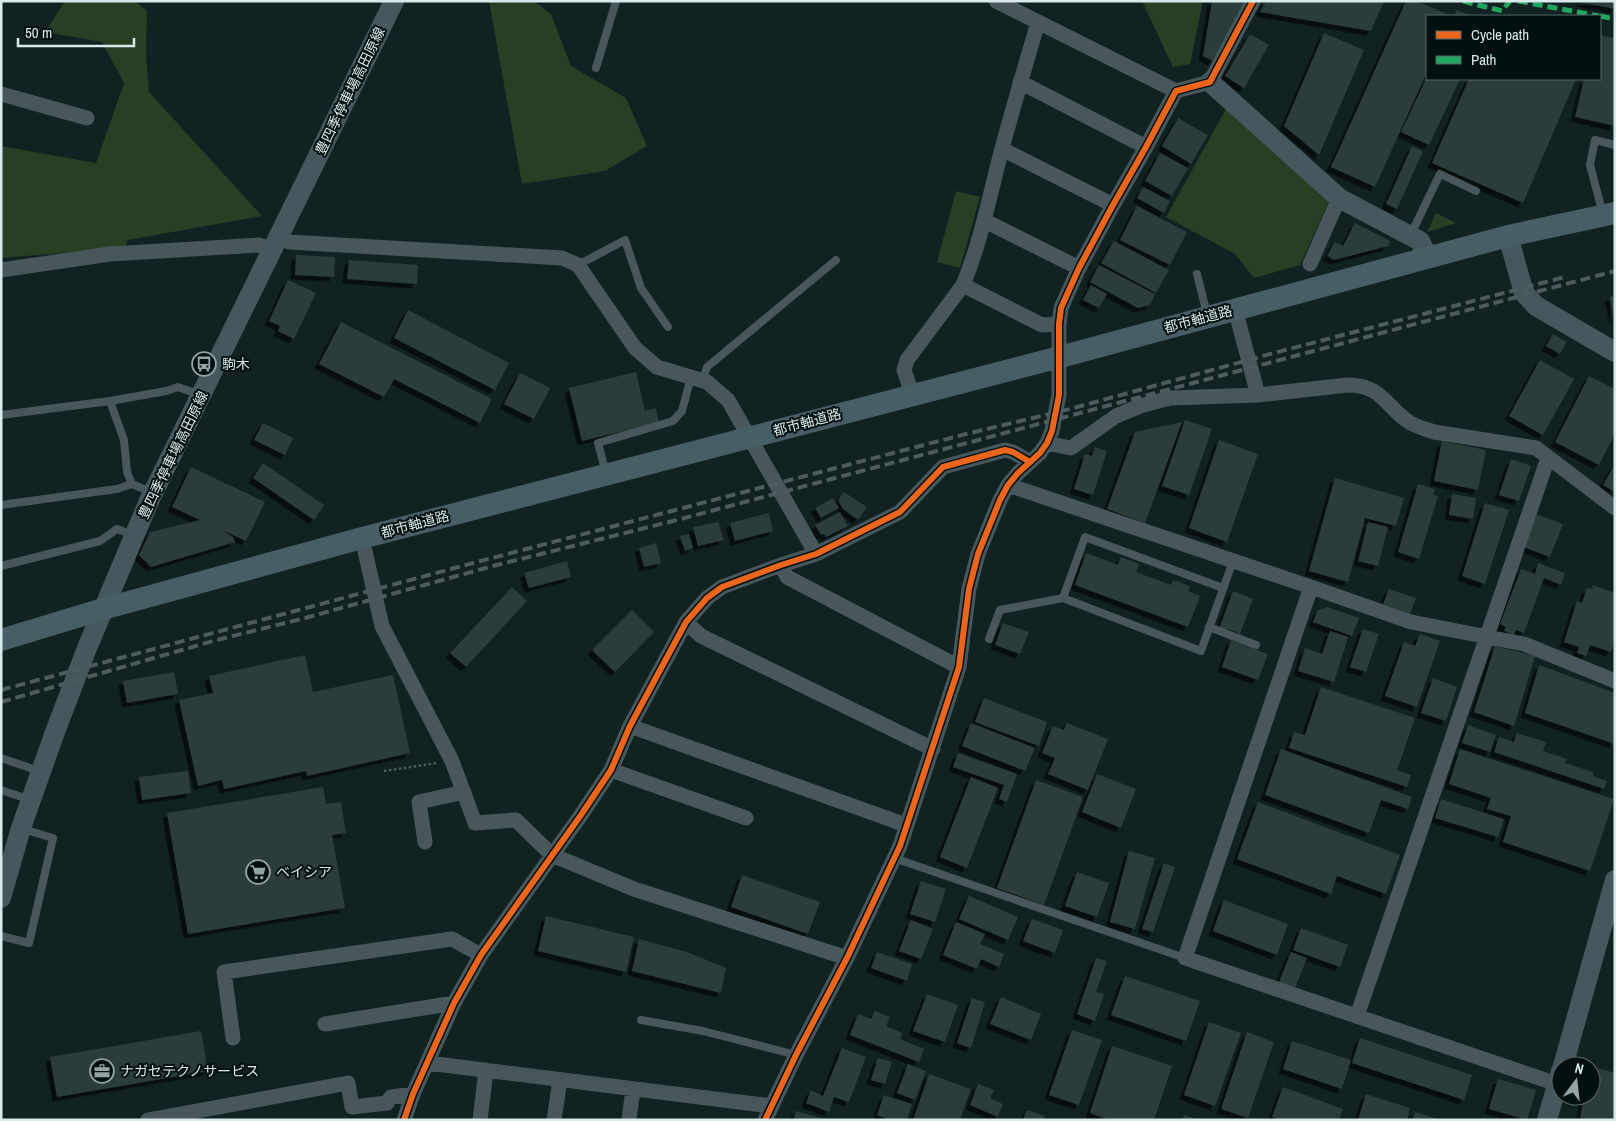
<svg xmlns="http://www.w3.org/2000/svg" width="1616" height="1121" font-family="'Archivo Narrow','Noto Sans JP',sans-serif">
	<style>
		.green { fill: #273f23 }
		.building { fill: #2c3c3a; filter: url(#shadow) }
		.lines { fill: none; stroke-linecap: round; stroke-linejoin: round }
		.path { stroke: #505d60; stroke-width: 2.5; stroke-dasharray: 2.5 2.5; stroke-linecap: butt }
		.lane { stroke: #47575c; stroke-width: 8 }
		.street { stroke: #47575c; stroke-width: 15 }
		.secondary { stroke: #44585e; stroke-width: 20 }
		.primary { stroke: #475e66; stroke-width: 22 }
		.rail { stroke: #4d5a5e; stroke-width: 4; stroke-dasharray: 10 5; stroke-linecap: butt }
		.quiet { stroke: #20a55d; stroke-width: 5; stroke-dasharray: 10 5; stroke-linecap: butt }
		.cycleway-casing { stroke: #041010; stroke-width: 9 }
		.cycleway { stroke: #eb651d; stroke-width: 6 }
		.labels { text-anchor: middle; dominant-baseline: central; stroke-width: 4; stroke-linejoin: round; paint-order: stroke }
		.street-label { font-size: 14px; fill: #d9eaeb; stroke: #041010 }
		.poi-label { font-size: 14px; fill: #d9eaeb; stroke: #041010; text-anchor: start }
	</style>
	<defs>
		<filter id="shadow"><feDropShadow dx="-4.5" dy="4.5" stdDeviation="0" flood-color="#0009"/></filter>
	</defs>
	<rect width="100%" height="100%" fill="#122"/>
	<path class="green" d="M65,1H135L147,11L146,54L149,92L262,216L128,240L124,248L1,258V146L96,163L124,83L102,42L45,32Z
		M489,1H534L551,14L571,66L626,98L647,146L605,171L522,184Z
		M1142,1H1203L1190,64L1173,67Z
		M1226,109L1330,199L1300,265L1254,278L1235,254L1166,217Z
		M956,191L980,197L960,268L937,262Z
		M1436,213L1456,223L1427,232Z"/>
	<path class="building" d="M1212,1H1246L1213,61L1203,56Z
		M1266,1H1384L1371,31L1260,12Z
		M1406,1H1417L1451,16H1427V72L1375,187L1331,167Z
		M1581,1H1615V9L1580,2Z
		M1457,10L1471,16H1454Z
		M1324,33L1364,50L1319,155L1284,126Z
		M1250,34L1269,45L1244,88L1225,76Z
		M1600,35L1615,38V126L1575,117L1584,79H1600Z
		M1426,79H1460L1429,145L1401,132Z
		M1469,79H1576L1523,203L1432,163Z
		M1178,118L1208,135L1191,164L1162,146Z
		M1412,146L1423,151L1397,209L1386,204Z
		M1160,153L1188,168L1172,196L1145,181Z
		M1143,187L1170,201L1164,213L1137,198Z
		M1137,206L1187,232L1170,265L1120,240Z
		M1355,223L1390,241L1388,246L1334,260L1327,256L1335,242L1343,246Z
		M1114,241L1169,270L1156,293L1101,263Z
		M296,255L335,257L334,277L295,275Z
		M349,260L418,265L417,284L347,279Z
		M1099,265L1155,294L1150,305L1138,308L1090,282Z
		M288,280L316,293L294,339L278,331L280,326L269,321Z
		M1091,285L1107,294L1099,308L1083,300Z
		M1615,296V318H1614L1609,297Z
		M408,310L509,363L495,390L394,338Z
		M341,322L492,399L480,423L394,379L384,397L319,364Z
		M1553,334L1567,342L1560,354L1546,346Z
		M1540,360L1574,379L1543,435L1509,416Z
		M636,372L645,411L656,408L659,423L582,441L569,388Z
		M520,373L550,388L534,419L504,404Z
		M1589,376L1615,389V434L1599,465L1555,442Z
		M1185,420L1212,429L1189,495L1162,486Z
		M1182,422L1145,523L1107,509L1135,432Z
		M263,423L293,438L285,455L254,440Z
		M1219,440L1258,454L1227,542L1189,528Z
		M1442,441L1486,450L1478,490L1434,481Z
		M1095,447L1107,451L1093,495L1074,489L1085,454L1092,456Z
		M1511,459L1531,466L1519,501L1499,495Z
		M263,463L324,505L314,520L253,478Z
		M1615,464V492L1603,485Z
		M191,467L265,502L246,541L220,529L233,537L235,542L151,567L139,555L150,532L200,520L172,507Z
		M1335,478L1404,498L1396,526L1365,518L1348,582L1309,571Z
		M1418,484L1435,489L1433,495L1438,496L1419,559L1398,552Z
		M844,492L867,507L858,520L843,509L838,500Z
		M1452,494L1476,498L1473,519L1449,515Z
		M833,498L839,508L821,518L815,508Z
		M1485,503L1509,510L1485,584L1462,576Z
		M840,512L848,526L826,537L824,534L821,535L815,525Z
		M769,513L773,531L735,541L730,523Z
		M1536,514L1563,524L1550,557L1523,547Z
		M718,522L724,540L698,546L693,527Z
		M1368,522L1388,527L1378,566L1358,561Z
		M689,534L693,548L685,551L680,536Z
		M656,543L661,563L644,567L639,548Z
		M1086,553L1118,565L1121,557L1139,564L1136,572L1171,585L1173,580L1190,586L1188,591L1200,596L1188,627L1075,585Z
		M567,561L571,577L529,588L524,573Z
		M1538,563L1565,573L1561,585L1544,578L1524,633L1516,630L1514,635L1504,631L1506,627L1500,624L1521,569L1535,574Z
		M1593,585L1615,593V640L1611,652L1590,645L1586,656L1577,653L1579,647L1564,642L1577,601L1582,603L1587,588L1592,589Z
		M512,587L527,601L466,667L450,653Z
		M1389,589L1416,598L1410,614L1383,604Z
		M1233,591L1253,599L1240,634L1228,629L1227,632L1219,629Z
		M1327,607L1359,618L1352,636L1313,622L1318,610Z
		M632,610L654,632L615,672L592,650Z
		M1003,623L1029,632L1020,654L995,645Z
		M1363,629L1379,634L1366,672L1350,667Z
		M1330,631L1348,637L1334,682L1298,671L1305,648L1322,654Z
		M1420,634L1440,641L1417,707L1385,696L1404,642L1415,646Z
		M1231,640L1268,654L1258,680L1222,667Z
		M1495,646L1535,656L1514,726L1474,712Z
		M305,655L313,692L393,675L410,753L307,776L306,771L224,789L222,780L198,786L179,700L213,693L209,676Z
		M1539,665L1615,693V744L1525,713Z
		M174,672L178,694L127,703L123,681Z
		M1433,678L1457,687L1446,721L1421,713Z
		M1321,687L1415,718L1397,770L1411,775L1407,787L1289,748L1294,732L1305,735Z
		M984,698L1047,722L1039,746L975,722Z
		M971,723L1035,748L1025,771L962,746Z
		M1067,723L1108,739L1088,790L1048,774L1055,758L1042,753L1053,726L1064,730Z
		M1468,725L1496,735L1490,752L1462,743Z
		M1517,733L1546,742L1543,751L1567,759L1565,763L1593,772V776L1607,781L1604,789L1494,752L1499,737L1514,742Z
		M1281,749L1412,797L1408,809L1381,800L1369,833L1265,795Z
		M1460,749L1614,799L1590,871L1503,842L1511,816L1487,809L1491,798L1449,784Z
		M958,753L1017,774L1007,802L999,799L1004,785L953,767Z
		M188,771L191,793L142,800L139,777Z
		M1097,774L1136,789L1121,828L1082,812Z
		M971,777L998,788L967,868L940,857Z
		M1036,780L1083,797L1044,905L997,888Z
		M323,787L326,804L341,802L346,833L332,835L345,908L188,934L167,813Z
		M1441,799L1504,819L1498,837L1435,818Z
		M1258,802L1400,855L1386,894L1337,876L1331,894L1237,859Z
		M1129,851L1155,858L1135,929L1110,922Z
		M1164,863L1175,867L1153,932L1142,929Z
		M1077,872L1109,883L1097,917L1065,906Z
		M742,875L820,902L808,934L731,907Z
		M921,881L946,889L935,922L910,914Z
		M969,896L1018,917L1008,940L959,919Z
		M1224,900L1288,924L1277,955L1213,931Z
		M546,916L634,937L626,972L538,951Z
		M1032,919L1063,930L1055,953L1023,941Z
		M911,920L933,929L921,959L899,951Z
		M956,922L985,934L980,944L1004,954L999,967L981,959L977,969L943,955Z
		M1301,928L1348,945L1340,967L1293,950Z
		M639,939L687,952L726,968L721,993L632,971Z
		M877,952L912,964L907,981L871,968Z
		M1291,952L1307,958L1295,988L1279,982Z
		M1096,958L1107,961L1096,992L1104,994L1095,1021L1077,1014Z
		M1125,976L1200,1001L1186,1041L1111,1015Z
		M927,994L958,1005L945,1042L913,1031Z
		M1001,997L1041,1014L1031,1040L990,1024Z
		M972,998L985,1002L971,1048L957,1043Z
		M875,1011L890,1017L886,1026L902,1033L900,1039L924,1049L919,1062L850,1035L858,1014L871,1019Z
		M1209,1022L1241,1033L1215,1106L1184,1095Z
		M1072,1030L1102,1040L1079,1105L1049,1095Z
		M201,1031L208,1071L57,1097L50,1057Z
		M1247,1032L1274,1042L1248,1118L1221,1109Z
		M1360,1038L1472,1075L1464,1100L1352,1063Z
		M1292,1041L1351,1060L1342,1089L1283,1069Z
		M1112,1046L1172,1066L1154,1120H1109L1090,1113Z
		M842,1048L866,1057L849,1102L834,1097L829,1112L806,1103L811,1090L823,1096Z
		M878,1058L892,1062L885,1084L871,1080Z
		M908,1064L926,1071L915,1100L897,1093Z
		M1591,1066L1615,1073V1119L1580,1120L1584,1096H1591Z
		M929,1074L971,1089L960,1120H913Z
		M1498,1079L1536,1090L1527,1120L1489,1109Z
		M978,1084L994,1090L990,1098L1003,1104L998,1117L970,1105Z
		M1283,1087L1343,1109L1339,1120H1280L1272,1117Z
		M1366,1094L1410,1108L1407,1120H1358Z
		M884,1095L912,1104L907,1120H891L877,1115Z
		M1027,1110L1045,1116L1043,1120H1023Z
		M796,1111L825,1119V1120H794Z
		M1415,1112L1437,1119V1120H1412Z
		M1184,1115L1196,1119V1120H1182Z"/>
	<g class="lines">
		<path class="path" d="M384,771L437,763"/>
		<path class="lane" d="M596,68L616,1
			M1603,214L1590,165L1595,140L1615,145
			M1411,234L1440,174L1476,191
			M578,265L625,240L641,288L668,327
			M1197,274L1207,314
			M702,381L707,367L836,260
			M110,401L166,391L178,387L200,395
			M1,415L110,401L124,440L127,472L132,484L151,492
			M606,473L598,443L673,421L682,411L691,377
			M1,505L117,489L132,484
			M1,566L100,541L117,529L134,535
			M1063,598L1085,537L1223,588
			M1209,627L1256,645
			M989,639L1000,610L1063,598L1201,651L1233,561
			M1,758L39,771
			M1,790L31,800
			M894,858L1185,958
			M1,936L29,943L53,838L23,829
			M641,1020L703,1031L796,1055"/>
		<path class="street" d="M996,1L1176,91
			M1020,82L1146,147
			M1,94L87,118
			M1002,149L1113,205
			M984,222L991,224L1079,268
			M278,236L289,242L562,258L578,265L635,348L657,367L707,382L728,400L816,554
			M1310,264L1339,198
			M1,270L110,254L259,245L271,250
			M963,285L1042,325L1059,324
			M1235,309L1258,395
			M912,394L904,370L907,360L963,285C980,244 989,199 1000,156C1012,111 1025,67 1038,22
			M1047,443L1071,448L1116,416L1140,406L1170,398L1258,395L1348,385C1382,385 1385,406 1409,422C1416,427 1426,429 1434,432L1536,448L1615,508
			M1008,485L1311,587L1411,622L1524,644L1615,681
			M362,538L382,626L452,761L475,823L516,820L552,855L634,889L847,958
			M781,565L787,577L959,667
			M1311,587L1185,958L1557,1084
			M686,622L701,636L933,749
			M630,726L906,825
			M611,770L746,818
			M425,842L419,802L464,792
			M1357,1016L1548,458
			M325,1024L454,1003
			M233,1038L224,972L452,939L481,955
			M428,1063L771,1106
			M148,1120L348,1083L352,1107L387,1103L391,1097L413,1094
			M404,1120L413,1094L454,1003L481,955L581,815L611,770L630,726L686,622L707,598L722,587L781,565L816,554L900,512L943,467L1005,450L1013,452L1030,462
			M480,1120L486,1070
			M554,1120L560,1080
			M629,1120L633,1089
			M765,1120L796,1055L847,958L900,846L959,667L969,589L978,554L1000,500L1008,485L1018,473L1040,453L1047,443L1052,431L1059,395V324L1061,308L1079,268L1113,205L1146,147L1176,91L1210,82L1253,1"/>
		<path class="secondary" d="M1210,82L1339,198L1420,241L1428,258
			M1508,236L1524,293L1536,306L1615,352
			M1,898L21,828L55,732L87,648L149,501L394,1
			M1563,1066L1615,880
			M1547,1120L1561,1071"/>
		<path class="primary" d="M1,640L103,609L362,538L1060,357L1508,236L1615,213"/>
		<path class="rail" d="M1,690L492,558L962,435L1070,409L1274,353L1565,277
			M1,702L213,641L305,618L493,566L677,520L1615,271"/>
		<path class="quiet" d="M1463,1L1502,11L1510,1
			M1518,1L1599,16
			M1600,16L1615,19"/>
		<g class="cycleway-casing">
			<path id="cycleway" d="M404,1120L413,1094L454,1003L481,955L581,815L611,770L630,726L686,622L707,598L722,587L781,565L816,554L900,512L943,467L1005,450L1013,452L1030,462
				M765,1120L796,1055L847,958L900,846L959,667L969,589L978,554L1000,500L1008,485L1018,473L1040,453L1047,443L1052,431L1059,395V324L1061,308L1079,268L1113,205L1146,147L1176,91L1210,82L1253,1"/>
		</g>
		<use href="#cycleway" class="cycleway"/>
	</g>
	<defs>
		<g id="bus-ring" transform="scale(1.25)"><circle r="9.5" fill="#041010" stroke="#93a4a5" stroke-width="1.5"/><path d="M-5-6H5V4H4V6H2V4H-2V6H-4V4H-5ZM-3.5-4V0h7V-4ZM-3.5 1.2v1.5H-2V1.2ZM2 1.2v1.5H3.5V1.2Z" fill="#93a4a5"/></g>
		<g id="supermarket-ring" transform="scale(1.25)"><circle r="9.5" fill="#041010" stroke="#93a4a5" stroke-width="1.5"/><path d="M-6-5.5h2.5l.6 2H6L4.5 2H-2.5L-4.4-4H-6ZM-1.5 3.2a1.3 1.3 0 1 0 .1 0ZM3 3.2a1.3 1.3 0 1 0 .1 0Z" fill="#93a4a5"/></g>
		<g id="office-ring" transform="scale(1.25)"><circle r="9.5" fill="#041010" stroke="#93a4a5" stroke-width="1.5"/><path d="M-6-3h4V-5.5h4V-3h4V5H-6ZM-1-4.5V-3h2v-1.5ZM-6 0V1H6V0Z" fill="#93a4a5"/></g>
	</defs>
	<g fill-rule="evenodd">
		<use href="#bus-ring" x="204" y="364"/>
		<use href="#supermarket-ring" x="258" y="872"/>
		<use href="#office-ring" x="102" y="1071"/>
	</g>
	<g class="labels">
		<g class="street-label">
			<text transform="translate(350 91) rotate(-64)">豊四季停車場高田原線</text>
			<text transform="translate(1198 319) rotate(-15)">都市軸道路</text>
			<text transform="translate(807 422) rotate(-15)">都市軸道路</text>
			<text transform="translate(173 455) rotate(-64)">豊四季停車場高田原線</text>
			<text transform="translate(415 524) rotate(-15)">都市軸道路</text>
		</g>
		<g class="poi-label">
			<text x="222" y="364">駒木</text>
			<text x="276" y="872">ベイシア</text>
			<text x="120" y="1071">ナガセテクノサービス</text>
		</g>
	</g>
	<rect width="1616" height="1121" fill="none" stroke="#d9eaeb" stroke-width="5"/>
	<rect x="1426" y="15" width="175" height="65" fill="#041010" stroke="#596768"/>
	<rect x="1436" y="31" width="25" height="8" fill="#eb651d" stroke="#596768"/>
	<text x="1471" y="40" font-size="15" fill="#d9eaeb">Cycle path</text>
	<rect x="1436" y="56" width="25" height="8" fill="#20a55d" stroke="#596768"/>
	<text x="1471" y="65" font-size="15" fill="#d9eaeb">Path</text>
	<g transform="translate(1576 1081) rotate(15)"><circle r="24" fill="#041010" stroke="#596768"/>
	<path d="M0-4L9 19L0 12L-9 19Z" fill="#93a4a5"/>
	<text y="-8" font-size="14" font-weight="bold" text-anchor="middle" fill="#d9eaeb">N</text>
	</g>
	<path d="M18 38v8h116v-8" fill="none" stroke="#d9eaeb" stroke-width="2.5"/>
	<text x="25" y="38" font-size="15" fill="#d9eaeb" stroke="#041010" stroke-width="4" paint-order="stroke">50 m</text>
</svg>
